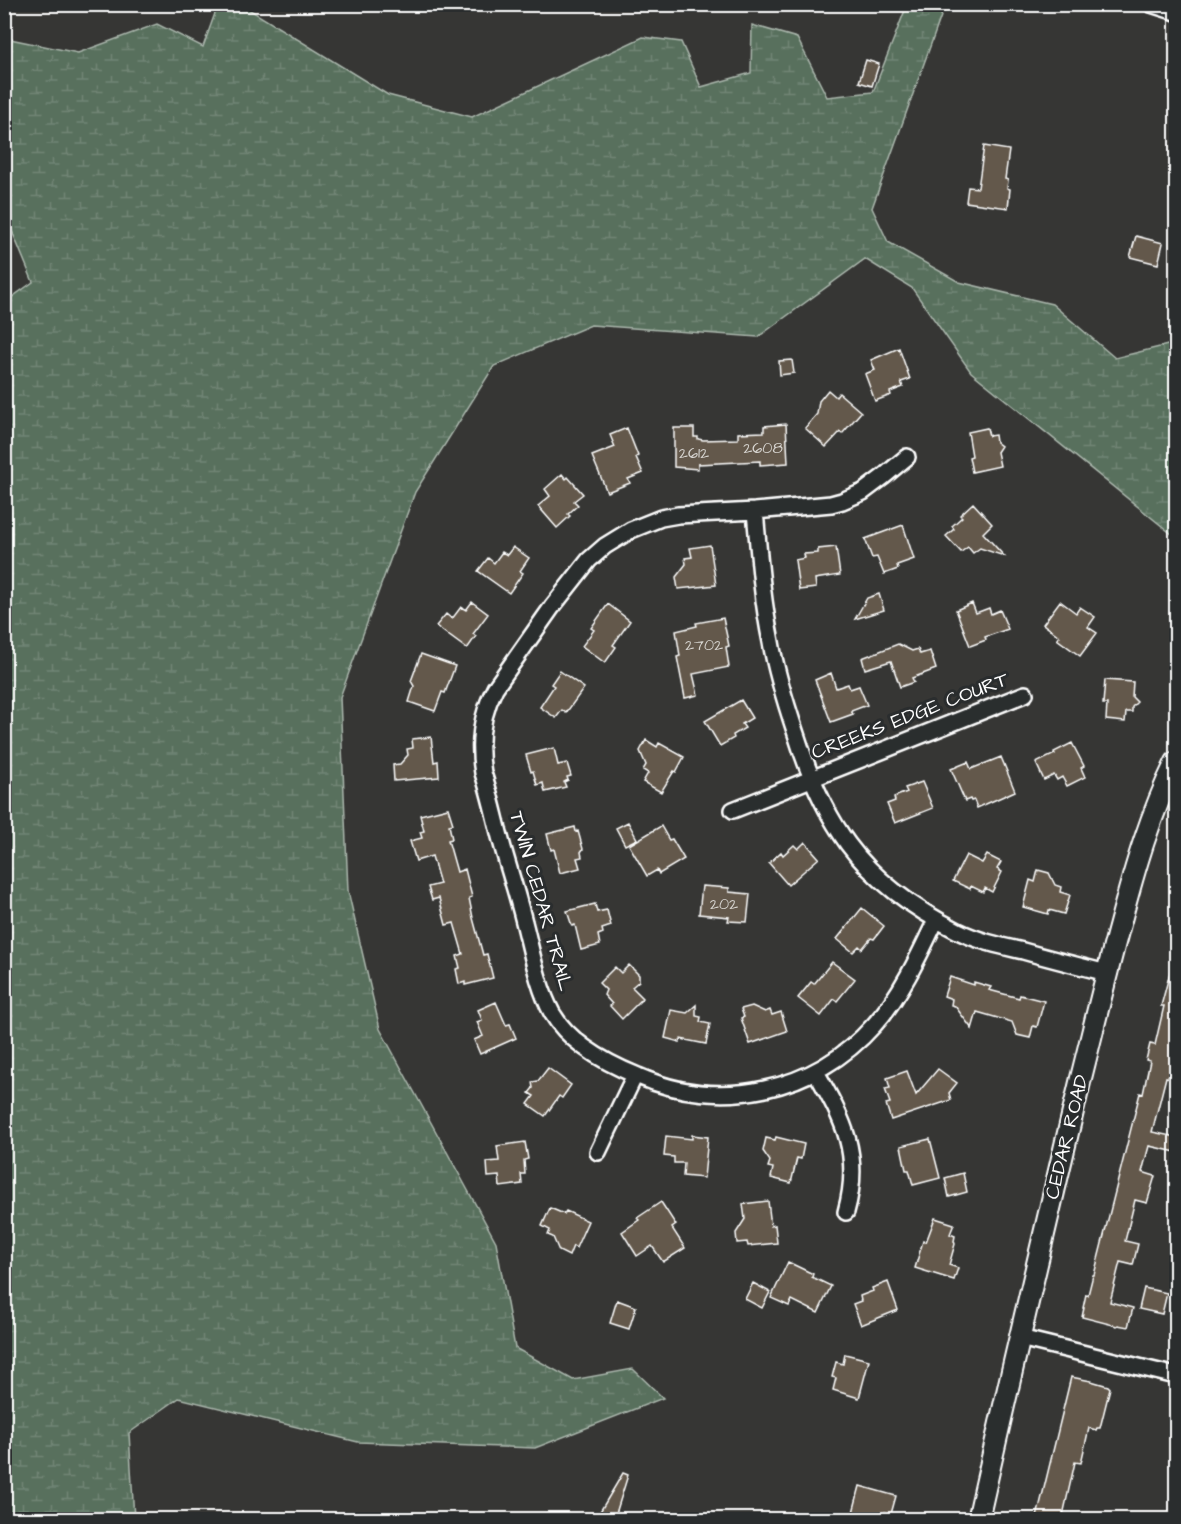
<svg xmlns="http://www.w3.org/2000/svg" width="1181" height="1524" font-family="'Architects Daughter',sans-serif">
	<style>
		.wetland { fill: url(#wetland-marsh); stroke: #acb8ae; stroke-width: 1.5 }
		.building { fill: #64594b; stroke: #fff; stroke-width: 1.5 }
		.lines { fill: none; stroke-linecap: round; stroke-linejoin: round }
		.minor-casing { stroke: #fff; stroke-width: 20 }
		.tertiary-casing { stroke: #fff; stroke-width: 24 }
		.minor { stroke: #2a2d2e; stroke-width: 15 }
		.tertiary { stroke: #2a2d2e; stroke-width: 20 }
		.labels { text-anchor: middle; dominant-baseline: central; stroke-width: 6; stroke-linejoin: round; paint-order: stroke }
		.number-label { font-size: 16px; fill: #d8d6d2 }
		.street-label { font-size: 20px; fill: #fff; stroke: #2a2d2e }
	</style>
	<defs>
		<pattern id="wetland-marsh" width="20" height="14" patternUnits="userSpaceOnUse" patternTransform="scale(1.5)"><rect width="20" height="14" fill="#58705d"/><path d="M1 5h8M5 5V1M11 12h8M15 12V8" fill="none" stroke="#718575"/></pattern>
	</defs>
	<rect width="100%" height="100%" fill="#363634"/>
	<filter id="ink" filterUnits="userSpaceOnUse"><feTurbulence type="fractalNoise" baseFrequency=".0167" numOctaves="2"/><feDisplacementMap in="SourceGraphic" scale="12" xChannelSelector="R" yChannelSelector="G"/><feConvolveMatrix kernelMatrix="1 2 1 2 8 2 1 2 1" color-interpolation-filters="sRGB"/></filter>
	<g filter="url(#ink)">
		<path class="wetland" d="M945,5L872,208L888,242L959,282L1052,304L1115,358L1176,343V535H1173L971,372L912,288L865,259L758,337L591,325L494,366L415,492L340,697L348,891L380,1029L496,1242L515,1348L573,1380L633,1369L663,1398L535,1448L358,1442L179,1398L129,1433L134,1519H5L4,303L33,282L5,214V38L78,53L157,24L203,47L218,5H242L388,95L472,117L643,37L681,42L701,87L751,73L752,25L797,38L827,97L873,92L907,5Z"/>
		<path class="building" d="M866,60L879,64L872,86L859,82Z
			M984,146L1009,150L1005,179L1008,180L1007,188L1010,189L1008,208L966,202L968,187L978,188Z
			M1136,236L1163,243L1158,264L1130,257Z
			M899,348L910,379L901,382L903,387L890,392L891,395L875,401L865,374L875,370L871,360Z
			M792,360L794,373L780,375L779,361Z
			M828,390L836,397L839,393L861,412L842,434L840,432L826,447L805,428L817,414L819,401Z
			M786,424L788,463L760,465V461L698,464V469L674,467V428H694V437H698V439L703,440L738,439V433L764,432V426Z
			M627,428L638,456L636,457L643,473L628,479L630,483L607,492L592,456L615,447L610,435Z
			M987,428L989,436L995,435L996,442L1001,446L997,452L1000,466L972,472L969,457L972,456L968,432Z
			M562,474L566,479L568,477L583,494L574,501L578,505L568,514L570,516L557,528L538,506L550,496L545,489Z
			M973,503L992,524L983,533L1004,556L980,548L973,553L968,547L961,552L946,536L954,529L952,526L962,517L960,515Z
			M903,525L914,559L897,565L898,569L884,574L877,557L872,558L865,539Z
			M710,545L716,585L678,589L676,577L686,564L685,558L692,557L690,548Z
			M513,547L529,558L520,571L523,573L509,593L478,571L488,558L494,563L502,552L507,555Z
			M836,547L840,575L815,579L816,588L799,590L795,560L805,558L804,554L818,553V549Z
			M879,594L884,610L855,619L867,598Z
			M1060,601L1076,613L1080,607L1095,617L1088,627L1097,633L1080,656L1057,639L1059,636L1043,624Z
			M472,602L488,614L473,634L476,636L467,649L436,626L446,614L452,619L461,607L466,610Z
			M972,603L976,613L989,608L991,614L1000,610L1008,629L985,637L986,640L970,646L956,610Z
			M608,604L630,621L613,645L616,647L605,663L582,646L594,630L591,628Z
			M723,618L729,646L726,647L729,667L693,674L698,695L685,698L677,657L680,656L676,631L697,626L696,623Z
			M898,644L912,651L918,649L920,654L930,651L936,669L912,678L914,682L900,687L891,661L865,669L862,658Z
			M421,654L455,666L445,693L442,692L435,711L409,702L414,686L411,681Z
			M560,671L584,688L566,713L562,710L556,718L540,707L554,686L551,684Z
			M831,673L836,688L848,684L850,689L859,686L867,705L851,711L853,714L831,722L815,680Z
			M1105,680L1133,682L1132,697L1137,702L1132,707V712H1126L1125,722L1106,720L1107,704H1103Z
			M741,700L752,718L742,724L745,728L733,735L734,738L720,746L705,721Z
			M431,737L434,762L438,761L439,777L394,781L393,765L400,764L408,755L407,749L413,748L412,739Z
			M646,740L657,747L659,743L684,757L676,772L674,771L661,792L643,782L648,773L643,770L646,765L640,751Z
			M1072,743L1084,766L1081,768L1085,777L1067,786L1062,777L1057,780L1054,775L1044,780L1036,763L1055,754L1054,752Z
			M554,748L558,765L567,763L571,776L567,777L568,780L564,782L566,787L545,792L543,783L537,785L533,771L531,772L526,755Z
			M1001,757L1015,791L977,808L974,800L971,801L970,799L965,801L951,769L968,762L971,769Z
			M922,782L933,808L895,823L887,804L895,801L894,797L907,792L905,788Z
			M448,808L453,824L449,825L452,839L448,840L457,872L465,869L472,897L469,898L473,918L483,955L487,954L493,978L465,985V982L459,984L456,969L460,968L457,956L463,954L454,923L446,925L439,898L432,900L428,887L440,884L432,856L416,861L410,841L422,838L420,832L424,831L420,815Z
			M628,822L637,839L625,845L616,828Z
			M661,826L669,840L672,839L684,859L659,874L657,870L647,876L629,845Z
			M575,827L576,832L578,831L583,849L581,852L582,857L577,858L580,868L560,873L554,849L551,850L547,834Z
			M805,842L819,858L788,885L769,863L781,852L783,855L794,845L798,849Z
			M966,855L982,863L987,855L1001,862L997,869L1002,872L992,892L985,888L983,892L971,886L970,889L953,881Z
			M1038,870L1049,873L1055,885L1061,887L1060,892L1070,895L1064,914L1049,910L1048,914L1023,907L1030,880L1035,882Z
			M702,886L729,888V892L750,894L747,922L728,921L729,917L699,914Z
			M595,904L597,912L607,910L611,926L602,929L603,933L598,935L600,945L581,950L575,925L572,926L567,911Z
			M862,908L884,926L874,939L871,938L862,949L859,946L853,952L837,939Z
			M832,962L855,979L837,1001L834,999L821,1016L798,998L811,982L814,984Z
			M629,965L639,975V981L632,987L643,998L622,1019L610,1006L612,1004L604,995L606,990L599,983L615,967L621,973Z
			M1172,965L1176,966V1053L1170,1078L1166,1077L1152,1132L1176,1137V1152L1149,1146L1142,1172L1155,1176L1147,1203L1135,1200L1125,1241L1138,1244L1133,1265L1120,1262L1110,1302L1133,1308L1128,1327L1118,1325L1117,1326L1082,1317L1084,1308H1083L1086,1294L1088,1295L1093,1275H1094L1140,1093L1143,1094L1150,1061L1146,1060L1150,1044L1155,1045L1164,1006H1161Z
			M950,977L974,985V982L991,987L989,990L1019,998L1020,995L1044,1001L1037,1027L1033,1026L1030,1038L1017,1035L1012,1022L977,1012L972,1029L955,1006L951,1005L952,999L944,996Z
			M496,1002L506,1025L510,1024L516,1038L480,1054L474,1040L483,1036L477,1022L482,1020L478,1010Z
			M696,1005V1016L701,1017L700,1022L710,1024L706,1044L681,1039L680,1042L665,1038L671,1010L687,1013Z
			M752,1006L765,1012L770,1010L772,1015L781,1012L787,1031L750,1044L741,1018L744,1017L741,1009Z
			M548,1068L571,1085L562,1098L559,1096L545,1116L528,1104L534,1096L529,1093L533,1088L532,1082L538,1081Z
			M938,1069L957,1083L949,1093L951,1100L891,1120L886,1104L890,1103L885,1089L890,1088L887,1078L907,1071L916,1095Z
			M692,1135L708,1137L704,1178L683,1176L684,1163H674V1157L664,1156L666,1136L692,1139Z
			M776,1137L804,1144L801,1159L797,1158L791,1183L771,1178L773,1168L768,1167L770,1161L763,1151L766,1138L775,1140Z
			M930,1139L940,1178L913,1185L909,1170H906L901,1146Z
			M525,1142L528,1159L524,1160L525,1174H521L522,1184L500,1187L499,1176L488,1177L487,1162L499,1161L497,1146Z
			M963,1173L967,1192L949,1197L945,1178Z
			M768,1201L771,1226L775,1225L777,1243L748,1246L747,1242L737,1243L736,1233L745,1219L743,1204Z
			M661,1202L676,1225L672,1228L685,1248L663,1262L652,1246L637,1256L622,1232L639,1220L637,1218Z
			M550,1208L564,1214L566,1211L588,1221L576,1248L573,1246L569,1256L559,1251L553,1237L548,1235L550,1230L542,1226Z
			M935,1218L954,1224L950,1234L955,1236L954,1241L955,1244L949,1265L958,1268L954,1280L915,1268L923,1241L926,1242Z
			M788,1262L813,1274L812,1277L831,1286L818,1313L792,1300L789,1306L771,1298Z
			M888,1282L898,1310L861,1325L853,1304L861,1301L860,1296L873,1291L872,1288Z
			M753,1283L770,1292L762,1308L745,1299Z
			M1144,1288L1167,1293L1162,1314L1139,1309Z
			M617,1300L636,1307L629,1329L610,1323Z
			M845,1354L869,1360L859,1398L833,1390L836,1378L832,1377L836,1362L843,1364Z
			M1071,1377L1091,1381L1108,1386L1110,1388L1100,1428H1097L1096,1430L1089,1428L1081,1463L1075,1462L1062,1520H1037L1038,1517H1037Z
			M623,1473L628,1475L614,1520H595Z
			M860,1486L896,1496L891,1514L885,1512L883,1520H851Z"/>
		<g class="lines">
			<g class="minor-casing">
				<path id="minor" d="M1151,4L1176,12
					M907,457L883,477L863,492L842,501L831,504L755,511L678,515L661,518L631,530L605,546L589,560L552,607L495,688C481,715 478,744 483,773C491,797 496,823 503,848C510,873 518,897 524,922C532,952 537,985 552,1013C570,1044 606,1063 638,1076C720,1112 815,1092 874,1025C900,997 920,954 936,920
					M755,511C759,555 762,598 771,642C776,673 786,704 796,734C808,773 824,811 848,844C876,882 916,910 958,931C978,941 1001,946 1023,951C1051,959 1079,966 1107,973
					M733,810L1025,694
					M816,1072C844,1121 862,1155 846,1212
					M598,1152L635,1075
					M1020,1338L1176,1376"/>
			</g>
			<g class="tertiary-casing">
				<path id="tertiary" d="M978,1520C1011,1372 1046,1225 1081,1078C1094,1026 1106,975 1120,924C1135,867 1150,815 1176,762"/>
			</g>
			<use href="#minor" class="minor"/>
			<use href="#tertiary" class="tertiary"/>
		</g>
	</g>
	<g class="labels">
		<g class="number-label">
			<text x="763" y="448">2608</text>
			<text x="694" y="453">2612</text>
			<text x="704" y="645">2702</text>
			<text x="724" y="904">202</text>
		</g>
		<g class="street-label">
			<text transform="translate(910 716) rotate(-21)">CREEKS EDGE COURT</text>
			<text transform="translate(541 901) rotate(74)">TWIN CEDAR TRAIL</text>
			<text transform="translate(1067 1137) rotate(-76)">CEDAR ROAD</text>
		</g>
	</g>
	<rect width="1181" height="1524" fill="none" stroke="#2a2d2e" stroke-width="24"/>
	<rect x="12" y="12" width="1157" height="1500" fill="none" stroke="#fff" stroke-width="2" filter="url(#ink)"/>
</svg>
